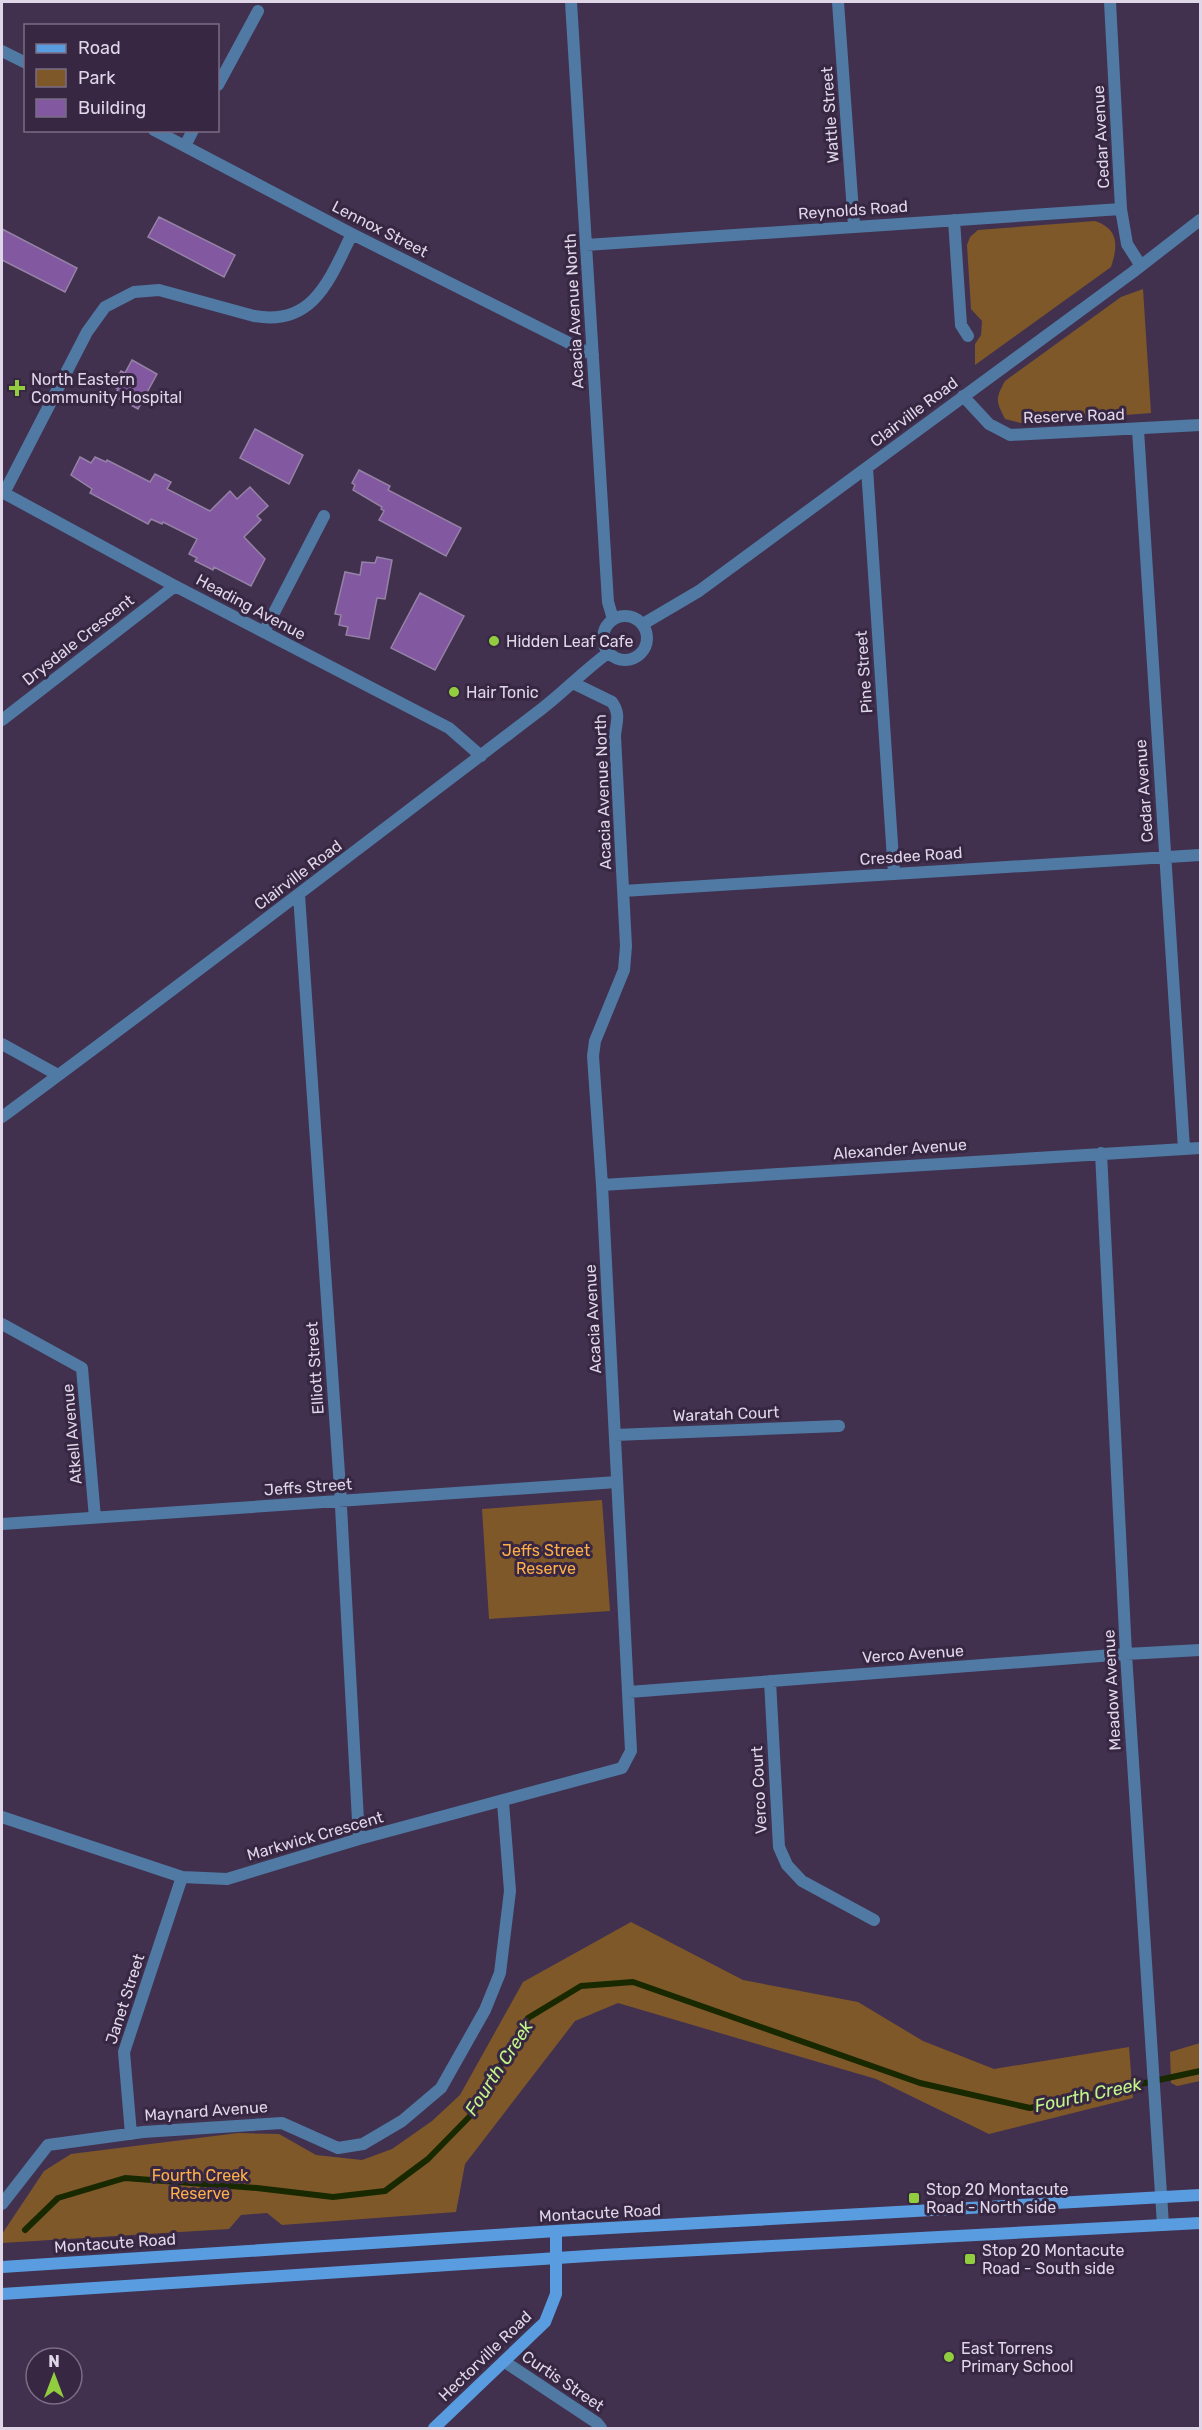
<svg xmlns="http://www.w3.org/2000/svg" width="1202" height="2430" font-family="Rubik,sans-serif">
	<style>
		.green { fill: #7f5829 }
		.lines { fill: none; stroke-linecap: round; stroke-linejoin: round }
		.stream { stroke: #182900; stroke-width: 6 }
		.building { fill: #8258a1; stroke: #9582a5; stroke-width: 1.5 }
		.street { stroke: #507aa4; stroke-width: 12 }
		.secondary { stroke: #599de0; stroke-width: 12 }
		.poi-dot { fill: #92cd3f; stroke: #372743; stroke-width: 2 }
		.labels { text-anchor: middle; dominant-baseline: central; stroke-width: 6; stroke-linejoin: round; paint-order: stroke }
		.street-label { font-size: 16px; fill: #dfd6e8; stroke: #372743 }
		.poi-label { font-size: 16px; fill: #dfd6e8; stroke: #372743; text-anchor: start }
		.park-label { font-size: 16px; fill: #ffaf47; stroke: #372743 }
		.water-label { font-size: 18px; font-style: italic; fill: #c2f587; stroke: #372743 }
	</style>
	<rect width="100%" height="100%" fill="#41314e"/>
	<path class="green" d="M1095,221C1119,229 1118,246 1111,267L975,365V344L981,335L982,321L971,309L967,245L970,237L978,230Z
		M1143,289L1151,413L1021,423L1005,419C996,401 995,399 1005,381L1121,297Z
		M602,1500L610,1611L489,1619L482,1509Z
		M631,1922L743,1980L858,2002L923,2041L994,2069L1129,2047L1133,2098L989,2134L876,2079L618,2003L575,2021L465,2164L456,2212L282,2225L267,2213L241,2215L229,2229L2,2243V2234L44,2171L71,2154L238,2133L279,2134L316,2155L362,2160L392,2149L432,2121L460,2095L523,1982Z
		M1200,2043V2081L1177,2086L1171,2083L1170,2052Z"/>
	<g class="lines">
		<path class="stream" d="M25,2230L58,2198L125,2178L257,2188L333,2197L385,2191L428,2159L473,2113L528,2018L581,1986L633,1982L920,2083L1030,2108L1200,2071"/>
	</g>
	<path class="building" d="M159,217L235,255L224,277L148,237Z
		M2,229L77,268L65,292L2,260Z
		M132,360L157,374L138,409L114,396L118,389L113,386L121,371L125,373Z
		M255,429L303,455L289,484L240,458Z
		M80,457L91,463L95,457L106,462L107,460L150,482L155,474L171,482L167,489L210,511L230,491L237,499L250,487L268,506L257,516L261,520L244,537L265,559L251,586L214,567L213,570L195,561L197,558L189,554L197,539L163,522L162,524L151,519L148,524L90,493L92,489L71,475Z
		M359,470L390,486L388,490L461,528L446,556L379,520L384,511L381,509L382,507L353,490L355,485L352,483Z
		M377,557L392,560L385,599L377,598L369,639L346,635L348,627L339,625L341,615L335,614L345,572L360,575L362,562L375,563Z
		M420,593L464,616L435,670L391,648Z"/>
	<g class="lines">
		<path class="street" d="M571,2L608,602L613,619
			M838,2L854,226
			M1110,2L1121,209L1127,244L1141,266
			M2,51L26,63
			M218,85L258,11
			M154,130L352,234L593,355
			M185,146L193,130
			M954,220L961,325L968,336
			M586,245L1121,209
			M963,396L989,424L1010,435L1200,425
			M1138,430L1184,1149
			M867,468L894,874
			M2,492L175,586L449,728L481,756
			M4,493L87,332L105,307L134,292L159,290L254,316C314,327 330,278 352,234
			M603 638a22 22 0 1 1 44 0a22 22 0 1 1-44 0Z
			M643,624L699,591L1133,272L1200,220
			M264,632L324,516
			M2,720L175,586
			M623,891L1200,855
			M299,895L340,1488L359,1839
			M2,1044L58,1075
			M2,1117C181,985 358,849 535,714C561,695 582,672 608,653
			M1101,1153L1126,1654L1163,2225
			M602,1185L1200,1148
			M2,1324L82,1368L95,1518
			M615,1435L839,1426
			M2,1524L617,1482
			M770,1681L779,1847L787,1865L802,1881L874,1920
			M629,1692L1126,1654L1200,1650
			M2,1817L182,1877L227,1879L359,1839L622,1768L631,1751L602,1185L593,1056L595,1041L624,970L626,946L615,736C616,723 621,714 612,702L573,683
			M131,2134L124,2052L182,1877
			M2,2204L48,2145L143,2132L282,2123L338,2148L363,2144L402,2121L441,2088L485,2010L500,1973L510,1891L503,1802
			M505,2362L597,2423L601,2428"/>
		<path class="secondary" d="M2,2267L556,2231L1200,2195
			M2,2294L603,2255L1200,2223
			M434,2428L545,2322L556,2294V2231"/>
	</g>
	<g class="poi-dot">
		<path d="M14 379h6v6h6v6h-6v6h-6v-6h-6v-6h6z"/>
		<circle cx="494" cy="641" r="6"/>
		<circle cx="454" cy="692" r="6"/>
		<rect x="908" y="2192" width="12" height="12" rx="3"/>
		<rect x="964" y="2253" width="12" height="12" rx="3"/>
		<circle cx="949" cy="2357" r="6"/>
	</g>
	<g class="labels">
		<g class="street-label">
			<text transform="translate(830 115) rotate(-94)">Wattle Street</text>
			<text transform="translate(1101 137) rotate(-93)">Cedar Avenue</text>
			<text transform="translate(853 210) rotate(-4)">Reynolds Road</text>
			<text transform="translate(380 229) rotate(27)">Lennox Street</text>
			<text transform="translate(574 311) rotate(-93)">Acacia Avenue North</text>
			<text transform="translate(914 412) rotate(-37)">Clairville Road</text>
			<text transform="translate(1074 416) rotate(-2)">Reserve Road</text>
			<text transform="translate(251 607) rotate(28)">Heading Avenue</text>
			<text transform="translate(78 640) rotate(-38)">Drysdale Crescent</text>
			<text transform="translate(864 672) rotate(-94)">Pine Street</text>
			<text transform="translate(1144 791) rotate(-94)">Cedar Avenue</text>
			<text transform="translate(603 792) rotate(-92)">Acacia Avenue North</text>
			<text transform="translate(911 856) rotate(-4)">Cresdee Road</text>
			<text transform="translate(298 875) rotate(-37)">Clairville Road</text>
			<text transform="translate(900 1149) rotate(-4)">Alexander Avenue</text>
			<text transform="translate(593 1319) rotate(-93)">Acacia Avenue</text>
			<text transform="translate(315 1368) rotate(-94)">Elliott Street</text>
			<text transform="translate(726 1414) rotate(-2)">Waratah Court</text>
			<text transform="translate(72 1434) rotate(-95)">Atkell Avenue</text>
			<text transform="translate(308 1487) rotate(-4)">Jeffs Street</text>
			<text transform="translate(913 1654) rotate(-4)">Verco Avenue</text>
			<text transform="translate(1112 1690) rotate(-93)">Meadow Avenue</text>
			<text transform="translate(759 1790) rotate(-93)">Verco Court</text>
			<text transform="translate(315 1836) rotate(-16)">Markwick Crescent</text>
			<text transform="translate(125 1999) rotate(-72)">Janet Street</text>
			<text transform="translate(206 2111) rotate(-4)">Maynard Avenue</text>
			<text transform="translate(600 2213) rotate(-3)">Montacute Road</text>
			<text transform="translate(115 2243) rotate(-4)">Montacute Road</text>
			<text transform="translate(485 2356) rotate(-44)">Hectorville Road</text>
			<text transform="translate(563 2381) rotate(34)">Curtis Street</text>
		</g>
		<g class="poi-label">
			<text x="31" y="379">North Eastern<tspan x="31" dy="18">Community Hospital</tspan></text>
			<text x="506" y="641">Hidden Leaf Cafe</text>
			<text x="466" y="692">Hair Tonic</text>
			<text x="926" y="2189">Stop 20 Montacute<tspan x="926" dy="18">Road - North side</tspan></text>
			<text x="982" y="2250">Stop 20 Montacute<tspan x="982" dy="18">Road - South side</tspan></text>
			<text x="961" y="2348">East Torrens<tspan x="961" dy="18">Primary School</tspan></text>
		</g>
		<g class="park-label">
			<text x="546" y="1550">Jeffs Street<tspan x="546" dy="18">Reserve</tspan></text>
			<text x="200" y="2175">Fourth Creek<tspan x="200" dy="18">Reserve</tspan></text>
		</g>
		<g class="water-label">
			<text transform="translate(499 2068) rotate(-57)">Fourth Creek</text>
			<text transform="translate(1088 2095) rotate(-12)">Fourth Creek</text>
		</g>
	</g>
	<rect width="1202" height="2430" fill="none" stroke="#dfd6e8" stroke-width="6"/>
	<rect x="24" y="24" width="195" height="108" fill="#372743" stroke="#7a6d85" stroke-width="1.5"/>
	<rect x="36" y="44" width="30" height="9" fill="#599de0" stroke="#7a6d85" stroke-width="1.5"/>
	<text x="78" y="54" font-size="18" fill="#dfd6e8">Road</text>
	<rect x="36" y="69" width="30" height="18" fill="#7f5829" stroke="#7a6d85" stroke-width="1.5"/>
	<text x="78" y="84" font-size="18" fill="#dfd6e8">Park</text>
	<rect x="36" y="99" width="30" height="18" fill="#8258a1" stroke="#7a6d85" stroke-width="1.5"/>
	<text x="78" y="114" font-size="18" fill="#dfd6e8">Building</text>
	<g transform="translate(54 2376)"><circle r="28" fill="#372743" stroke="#7a6d85" stroke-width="1.5"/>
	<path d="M0-4.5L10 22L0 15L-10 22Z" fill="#92cd3f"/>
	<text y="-9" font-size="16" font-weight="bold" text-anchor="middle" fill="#dfd6e8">N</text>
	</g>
</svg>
